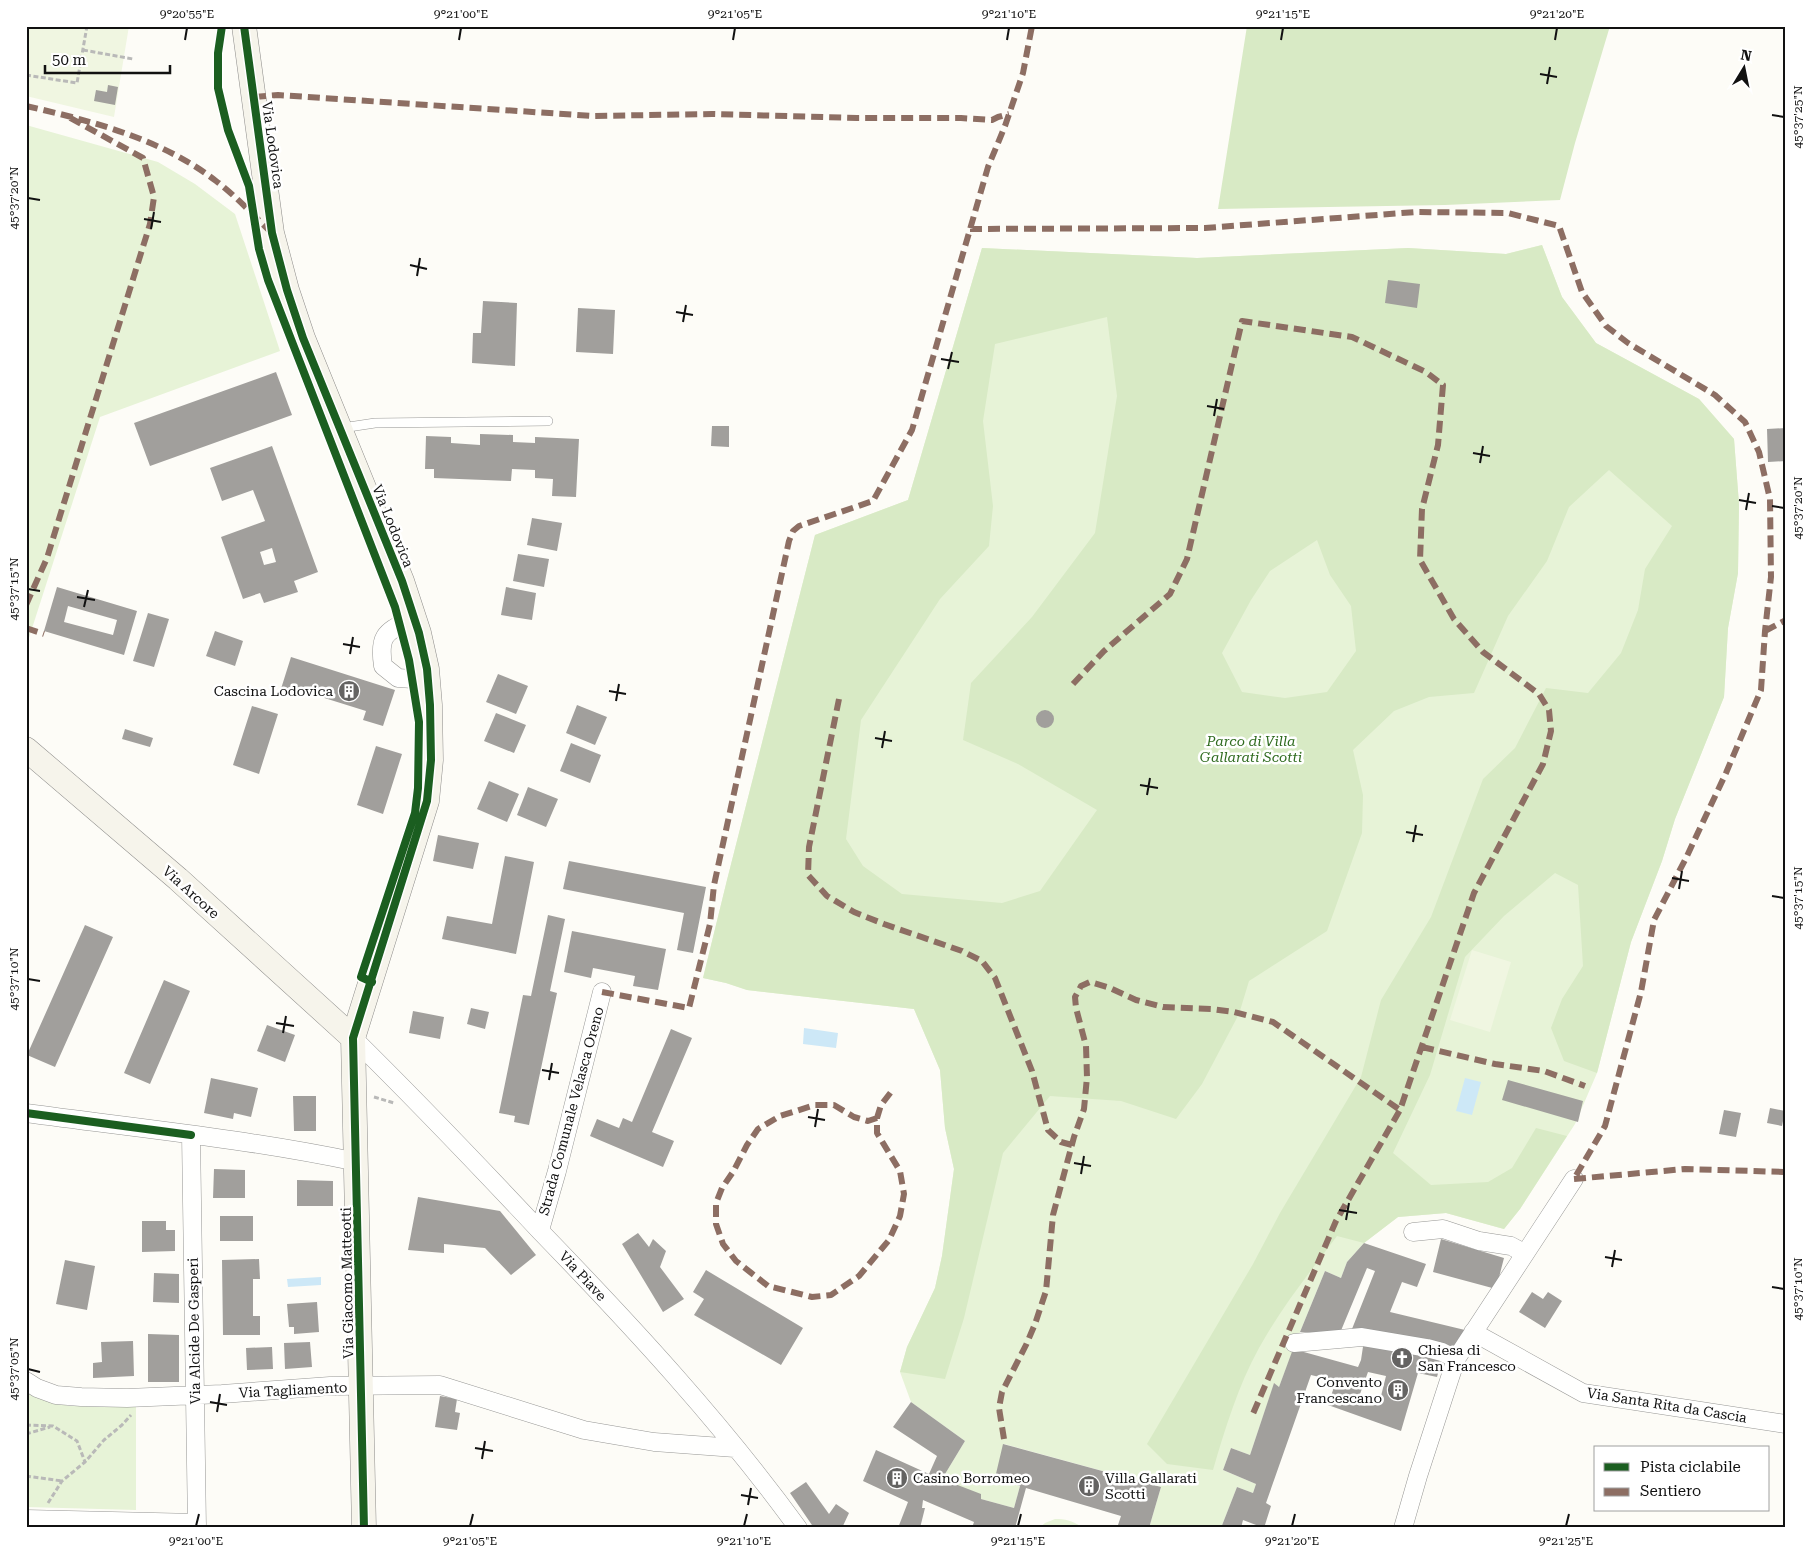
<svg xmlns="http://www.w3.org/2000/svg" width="1812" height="1554" font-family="'Roboto Serif',serif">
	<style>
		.green { fill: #e7f3d7 }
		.forest { fill: #d8eac5; fill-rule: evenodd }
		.pitch { fill: #f0f6e1 }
		.water { fill: #cde8f7 }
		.building { fill: #a19f9c; fill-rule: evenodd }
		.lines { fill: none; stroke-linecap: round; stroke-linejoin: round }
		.lane-casing { stroke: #979795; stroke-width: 10 }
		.street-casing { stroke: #979795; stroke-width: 19 }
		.secondary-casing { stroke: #8e8d8b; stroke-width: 25 }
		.path { stroke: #b9b9b8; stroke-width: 3; stroke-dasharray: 5 2.5; stroke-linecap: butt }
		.lane { stroke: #fffffe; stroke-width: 9 }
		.street { stroke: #fffffe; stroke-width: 18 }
		.secondary { stroke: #f6f4eb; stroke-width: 24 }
		.quiet { stroke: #8d6e63; stroke-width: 6; stroke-dasharray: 12 6; stroke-linecap: butt }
		.cycleway-casing { stroke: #fff; stroke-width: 11 }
		.cycleway { stroke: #1b5e20; stroke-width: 8 }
		.ticks { fill: none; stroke: #111; stroke-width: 2 }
		.labels { text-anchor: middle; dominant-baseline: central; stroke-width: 5; stroke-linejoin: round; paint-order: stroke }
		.street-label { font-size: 14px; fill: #111; stroke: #fff }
		.poi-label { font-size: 14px; fill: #111; stroke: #fff; text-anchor: start }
		.park-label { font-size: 14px; font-style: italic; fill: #2f6b1f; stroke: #fff }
		.neatline { fill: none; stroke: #111; stroke-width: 2 }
		.ticks-label { font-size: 12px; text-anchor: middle; fill: #111 }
	</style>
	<rect width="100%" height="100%" fill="#fdfcf7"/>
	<path class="green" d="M26,125L158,162L195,184L235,214L280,351L100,417L26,647Z
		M1542,245L1562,297L1596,343L1699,399L1734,439L1739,504L1738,573L1728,628L1724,697L1675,819L1662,861L1631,942L1597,1073L1575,1124L1520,1209L1504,1229L1446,1213L1398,1217L1364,1243L1347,1262L1341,1278L1325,1271L1300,1332L1279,1387L1274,1384L1250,1455L1231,1448L1223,1470L1256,1484L1253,1493L1237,1487L1221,1528H1149L1161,1487L1004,1444L1020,1486L1014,1508L981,1499L942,1479L965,1441L911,1402L900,1372L907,1347L935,1288L942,1256L954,1169L945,1128L940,1070L914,1009L747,990L726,983L703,978L727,880L815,535L908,500L982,248L1197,258L1408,248L1506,254Z
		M26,1390L44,1400L69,1406L136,1407V1510L26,1507Z
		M1055,1519C1066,1519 1074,1521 1083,1528H1039L1045,1523Z"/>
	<path class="forest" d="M1247,26H1610L1575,143L1560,200L1445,205L1218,209Z
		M1542,245L1562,297L1596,343L1699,399L1734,439L1739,504L1738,573L1728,628L1724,697L1675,819L1662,861L1631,942L1597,1073L1564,1061L1551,1028L1562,999L1583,966L1578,885L1555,873L1504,916L1465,957L1430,1075L1393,1153L1431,1185L1488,1182L1512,1168L1536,1128L1567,1136L1520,1209L1504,1229L1446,1213L1398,1217L1364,1243L1337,1236C1310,1272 1281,1308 1259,1348C1238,1386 1225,1429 1213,1470L1167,1464L1147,1444L1253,1264L1280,1213L1361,1077L1381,1000L1431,917L1483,779L1515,748L1546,688L1588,693L1621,653L1638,610L1645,569L1672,526L1609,470L1569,507L1547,561L1508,616L1474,693L1429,697L1394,711L1353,750L1363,795L1362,833L1327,931L1249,981L1239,1014L1202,1084L1176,1119L1121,1101L1050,1096L1003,1153L964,1318L945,1379L900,1372L907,1347L935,1288L942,1256L954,1169L945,1128L940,1070L914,1009L747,990L726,983L703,978L727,880L815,535L908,500L982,248L1197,258L1408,248L1506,254ZM1107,317L1117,396L1095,533L1032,617L971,683L963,740L1018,764L1097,810L1040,891L1002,903L902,894L863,866L846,839L861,720L940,599L989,546L993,506L983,421L995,344ZM1317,540L1330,575L1351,606L1356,651L1327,692L1285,698L1242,692L1222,653L1251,600L1270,571Z"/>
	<path class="pitch" d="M26,26H129L114,117L26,96Z
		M1472,950L1511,962L1490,1032L1450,1020Z"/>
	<path class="water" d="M804,1028L838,1033L836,1048L803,1044Z
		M1465,1078L1481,1082L1472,1115L1456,1111Z
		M321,1277V1285L288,1287L287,1279Z"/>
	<path class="building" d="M108,85L118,87L115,105L94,101L96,90L107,92Z
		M1388,280L1420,284L1417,308L1385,303Z
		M483,301L517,303L515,366L472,363L473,333H481Z
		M578,308L615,310L613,354L576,352Z
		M276,372L292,415L150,466L134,423Z
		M712,426H729V447L711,446Z
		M1786,428V461L1768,462L1767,429Z
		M480,434L513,435V442L535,443V437L579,439L576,497L552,496L553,479L535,478V470L512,469L511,481L434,478V469H425L426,436L451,437V443L480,445Z
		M272,446L318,572L294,581L298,592L264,603L260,593L243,599L221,537L265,521L253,490L222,501L210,468ZM272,548L276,562L264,565L260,552Z
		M532,518L562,523L557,551L527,545Z
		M518,554L549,559L544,587L513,581Z
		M57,587L137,611L124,655L44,631ZM68,606L117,620L113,635L64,622Z
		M506,587L536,593L532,620L501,615Z
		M148,613L169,619L154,667L133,661Z
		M215,631L243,641L235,666L206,656Z
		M291,657L395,690L383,726L363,720L366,711L302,691L299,698L280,692Z
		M498,674L528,686L516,714L486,702Z
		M577,705L607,717L595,745L566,733Z
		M252,706L278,714L259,774L233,765Z
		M1036 719a9 9 0 1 1 18 0a9 9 0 1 1-18 0Z
		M496,713L526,725L514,753L484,741Z
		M125,729L153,738L150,747L122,739Z
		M571,743L601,755L590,783L560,771Z
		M376,746L402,754L383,814L357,805Z
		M489,781L519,794L507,822L477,809Z
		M528,787L558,799L546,827L517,815Z
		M438,835L479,843L473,869L433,861Z
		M505,856L534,862L516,954L442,939L447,916L492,924Z
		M569,861L706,887L693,953L677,950L684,913L563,889Z
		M548,915L565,919L550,991L557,993L529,1125L514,1122L515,1116L499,1113L523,995L531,996Z
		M85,925L113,937L55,1067L27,1055Z
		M572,931L666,949L658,990L633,986L635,976L593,968L591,978L564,972Z
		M164,980L190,991L150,1084L124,1073Z
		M471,1008L489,1012L485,1029L467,1024Z
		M413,1011L444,1017L440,1039L409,1033Z
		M267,1025L295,1035L285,1062L257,1051Z
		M671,1029L692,1038L652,1132L674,1141L663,1167L590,1136L597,1119L619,1128L623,1118L632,1122Z
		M211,1078L258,1088L251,1117L234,1113L233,1119L204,1113Z
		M1508,1080L1583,1101L1578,1122L1502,1100Z
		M293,1096H316V1131H294Z
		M1770,1108L1785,1111L1782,1126L1767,1123Z
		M1724,1110L1741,1113L1736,1137L1719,1134Z
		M214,1169L245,1170V1198H213Z
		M297,1180L333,1181V1206H297Z
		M418,1197L500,1211L536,1255L511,1275L485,1248L444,1244V1253L408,1250Z
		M220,1216H253V1241H220Z
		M142,1221H166V1230H175V1251L142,1252Z
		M638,1233L649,1247L653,1239L666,1251L660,1267L684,1299L663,1312L622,1244Z
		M1441,1239L1504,1258L1496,1289L1433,1272Z
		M1364,1243L1426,1264L1417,1287L1402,1282L1390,1312L1465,1330L1455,1352L1350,1334L1375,1271L1367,1268L1340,1333L1300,1332L1325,1271L1341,1278L1347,1262Z
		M259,1259L260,1279H253V1316H260V1335H223L222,1260Z
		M65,1260L95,1266L87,1310L56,1304Z
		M706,1270L803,1328L781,1365L694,1315L704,1299L693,1292Z
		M154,1273L179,1274V1303L153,1302Z
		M1532,1292L1543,1299L1548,1292L1562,1301L1545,1328L1519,1312Z
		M317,1302L319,1332L294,1334V1327H289L287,1304Z
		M148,1334L179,1335V1382H148Z
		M1364,1340L1443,1355L1437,1377L1418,1373L1401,1431L1328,1405L1336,1381L1311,1375L1266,1503L1271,1506L1264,1528L1243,1520L1241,1528H1221L1237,1487L1253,1493L1256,1484L1223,1470L1231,1448L1250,1455L1274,1383L1279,1387L1293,1349L1358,1367L1361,1360ZM1368,1372L1386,1376L1380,1400L1360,1394Z
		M133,1341L134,1376L93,1378V1363L102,1362L101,1342Z
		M310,1342L312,1367L285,1369L284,1343Z
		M272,1347L273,1369L247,1370L246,1348Z
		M440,1396L457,1399L455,1412L460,1413L457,1430L435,1427Z
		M911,1402L965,1441L942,1479L981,1494V1499L1014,1508L1020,1486L995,1478L1003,1444L1161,1487L1149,1528H1117L1121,1516L1026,1488L1015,1528H972L974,1522L923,1500L922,1508H925L920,1528H898L908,1502L863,1481L876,1450L929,1474L937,1456L893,1427Z
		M806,1482L829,1514L836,1504L849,1513L842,1528H814L790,1493Z"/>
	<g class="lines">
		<g class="lane-casing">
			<path id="lane" d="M342,428L375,423L548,421"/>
		</g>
		<g class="street-casing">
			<path id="street" d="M414,617C387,632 378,633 383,666L398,678L428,680
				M353,1038C417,1101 479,1166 540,1231C631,1325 721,1422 798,1528
				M26,1113C136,1128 248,1139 357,1162
				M191,1135L197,1528
				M540,1230L557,1171L602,992
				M1413,1232L1443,1229L1479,1241L1511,1246L1524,1253
				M1473,1332L1583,1393L1786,1424
				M1294,1343L1362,1337L1427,1348L1442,1352L1456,1359
				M26,1381L37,1388L56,1395L81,1397L127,1398L222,1394L330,1386L440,1385L584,1430L654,1442L735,1448
				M26,1519L197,1523
				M1403,1528L1418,1476L1456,1359L1574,1179"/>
		</g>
		<g class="secondary-casing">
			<path id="secondary" d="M244,26L272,233L287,290L303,338L402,581L419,633L427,669L430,705L431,760L427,801L353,1038L364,1528
				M26,749L178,879L353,1038"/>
		</g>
		<path class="path" d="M83,50L133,59
			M26,75L77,83L87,26
			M374,1097L394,1103
			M26,1425L53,1426L77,1441L85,1462
			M26,1434L50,1427
			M26,1476L62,1481
			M48,1503L62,1481L85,1462L104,1440L122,1425L131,1415"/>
		<use href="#lane" class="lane"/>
		<use href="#street" class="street"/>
		<use href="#secondary" class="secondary"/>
		<path class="quiet" d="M254,97L278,95L593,116L712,114L857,118H961L992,120L998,117L1009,114
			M26,106C92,121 162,139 216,181C236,196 254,216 272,233
			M970,229L1205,228L1416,212L1508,213L1559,226L1582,292L1606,326L1628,343L1715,395L1745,422L1759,452L1770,499L1771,577L1765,631L1761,690L1726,773L1686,858L1654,920L1641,992L1605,1126L1574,1179
			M26,605L47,558L150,224L154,197L143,158L65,115
			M26,628L44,634
			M1765,631L1786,620
			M1073,684L1104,651L1170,594L1187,559L1242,321L1352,337L1426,372L1443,385L1438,445L1422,509L1420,560L1454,619L1483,652L1539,694L1549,710L1551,731L1543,764L1474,893L1400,1110L1336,1221L1252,1416
			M839,699L809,847L808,875L827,896L854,912L884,924L962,951L982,961L995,978L1032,1071L1048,1130L1061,1142L1072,1145
			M602,992L689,1008L710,924L714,885L789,541L793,531L799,526L873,501L912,430L988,167L1005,126L1023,73L1032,26
			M1422,1047L1495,1064L1544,1071L1585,1086
			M877,1118L868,1121L854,1117L834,1105H815L780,1116L758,1129L747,1145L733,1172L722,1188L716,1203V1224L723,1244L736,1261L768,1286L812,1297L831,1295L859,1276L889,1240L900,1216L904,1194L900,1171L877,1133V1118L881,1105L891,1092
			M1574,1179L1685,1169L1786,1172
			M1004,1439L999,1408L1002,1392L1026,1345L1035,1324L1046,1291L1053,1215L1074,1137L1084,1109L1087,1077L1086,1046L1076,1008L1075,997L1081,986L1090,982L1110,988L1136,1000L1163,1007L1211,1009L1234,1012L1273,1022L1400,1110"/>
		<g class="cycleway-casing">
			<path id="cycleway" d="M222,26L218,53V88L228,130L249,186L259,249L268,280L395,607L409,660L419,722L418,788L415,813L361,977L372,982
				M244,26L272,233L287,290L303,338L402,581L419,633L427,669L430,705L431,760L427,801L353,1038L364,1528
				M26,1113L191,1135"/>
		</g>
		<use href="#cycleway" class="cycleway"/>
	</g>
	<path class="ticks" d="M185,40L187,28M459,40L461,28M733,40L735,28M1007,40L1009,28M1281,40L1283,28M1555,40L1557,28M1540,74L1557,77M1547,84L1550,67M1772,115L1784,117M28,198L40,200M144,219L161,222M151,229L154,212M410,265L427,269M417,276L420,258M676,312L693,315M683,322L686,305M941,359L959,362M948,369L952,352M1207,406L1224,409M1214,416L1217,399M1473,453L1490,456M1480,463L1483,446M1739,500L1756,503M1772,506L1784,508M1746,510L1749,493M28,589L40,591M77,597L95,600M84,607L88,590M343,644L360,647M350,654L353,637M609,691L626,694M616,701L619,684M875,738L892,741M882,748L885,731M1140,785L1158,788M1147,795L1150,778M1406,832L1423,835M1413,842L1416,825M1672,878L1689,881M1679,889L1682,871M1772,896L1784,898M28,979L40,981M276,1023L294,1026M283,1033L286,1016M542,1070L559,1073M549,1080L552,1063M808,1117L825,1120M815,1127L818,1109M1074,1163L1091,1166M1081,1174L1084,1156M1339,1210L1357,1213M1346,1220L1349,1203M1605,1257L1622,1260M1612,1267L1615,1250M1772,1287L1784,1289M28,1369L40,1372M210,1402L227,1405M217,1412L220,1394M475,1448L493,1451M482,1459L485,1441M741,1495L758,1498M748,1505L751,1488M196,1526L199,1514M470,1526L473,1514M744,1526L747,1514M1018,1526L1021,1514M1292,1526L1295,1514M1566,1526L1569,1514"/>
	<defs>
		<g id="building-disc" transform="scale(1.125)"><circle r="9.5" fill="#646362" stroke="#fff"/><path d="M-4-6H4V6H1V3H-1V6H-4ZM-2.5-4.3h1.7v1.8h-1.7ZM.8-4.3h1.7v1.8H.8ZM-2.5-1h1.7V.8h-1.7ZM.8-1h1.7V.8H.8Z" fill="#fff"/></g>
		<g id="church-disc" transform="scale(1.125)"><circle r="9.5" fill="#646362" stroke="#fff"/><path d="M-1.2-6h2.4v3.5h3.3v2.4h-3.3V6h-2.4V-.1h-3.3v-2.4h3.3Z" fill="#fff"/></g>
	</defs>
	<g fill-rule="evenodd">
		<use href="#building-disc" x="349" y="691"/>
		<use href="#church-disc" x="1402" y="1358"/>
		<use href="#building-disc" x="1398" y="1390"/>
		<use href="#building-disc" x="897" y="1478"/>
		<use href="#building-disc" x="1089" y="1486"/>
	</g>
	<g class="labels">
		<g class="street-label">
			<text transform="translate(273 145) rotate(82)">Via Lodovica</text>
			<text transform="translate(393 526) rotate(68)">Via Lodovica</text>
			<text transform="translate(191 892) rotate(42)">Via Arcore</text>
			<text transform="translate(571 1111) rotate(-75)">Strada Comunale Velasca Oreno</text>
			<text transform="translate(583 1276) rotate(47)">Via Piave</text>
			<text transform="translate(347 1283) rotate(-91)">Via Giacomo Matteotti</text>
			<text transform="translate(194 1331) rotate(-91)">Via Alcide De Gasperi</text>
			<text transform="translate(293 1390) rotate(-3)">Via Tagliamento</text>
			<text transform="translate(1667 1405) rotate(9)">Via Santa Rita da Cascia</text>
		</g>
		<g class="poi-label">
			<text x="333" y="691" text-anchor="end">Cascina Lodovica</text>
			<text x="1418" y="1350">Chiesa di<tspan x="1418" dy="16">San Francesco</tspan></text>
			<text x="1382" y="1382" text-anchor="end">Convento<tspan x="1382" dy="16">Francescano</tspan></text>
			<text x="913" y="1478">Casino Borromeo</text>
			<text x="1105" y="1478">Villa Gallarati<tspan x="1105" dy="16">Scotti</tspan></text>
		</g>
		<g class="park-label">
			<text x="1251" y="741">Parco di Villa<tspan x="1251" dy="16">Gallarati Scotti</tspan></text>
		</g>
	</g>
	<rect width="1812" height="1554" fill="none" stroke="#ffffff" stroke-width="55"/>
	<rect x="1594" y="1446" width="175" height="65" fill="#ffffff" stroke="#a0a0a0"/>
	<rect x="1604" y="1463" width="25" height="8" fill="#1b5e20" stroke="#a0a0a0"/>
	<text x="1640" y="1472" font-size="15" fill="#111111">Pista ciclabile</text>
	<rect x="1604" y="1488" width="25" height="8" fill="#8d6e63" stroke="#a0a0a0"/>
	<text x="1640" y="1496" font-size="15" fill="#111111">Sentiero</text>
	<g transform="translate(1744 68) rotate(10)" stroke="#ffffff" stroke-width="4" paint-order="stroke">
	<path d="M0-4L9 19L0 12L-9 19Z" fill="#111111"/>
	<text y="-8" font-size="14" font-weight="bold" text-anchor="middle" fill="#111111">N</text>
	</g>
	<path d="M45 65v8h125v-8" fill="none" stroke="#111111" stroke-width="2.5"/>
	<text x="52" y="65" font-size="15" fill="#111111" stroke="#ffffff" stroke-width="4" paint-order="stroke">50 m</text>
	<rect x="28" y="28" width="1756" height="1498" class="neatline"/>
	<g class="ticks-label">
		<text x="187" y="18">9°20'55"E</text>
		<text x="461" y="18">9°21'00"E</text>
		<text x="735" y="18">9°21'05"E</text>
		<text x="1009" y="18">9°21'10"E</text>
		<text x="1283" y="18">9°21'15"E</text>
		<text x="1557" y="18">9°21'20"E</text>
		<text transform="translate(1798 117) rotate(-90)" y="4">45°37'25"N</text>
		<text transform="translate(14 198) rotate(-90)" y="4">45°37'20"N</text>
		<text transform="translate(1798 508) rotate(-90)" y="4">45°37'20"N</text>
		<text transform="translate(14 589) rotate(-90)" y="4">45°37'15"N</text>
		<text transform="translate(1798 898) rotate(-90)" y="4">45°37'15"N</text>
		<text transform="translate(14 979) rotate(-90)" y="4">45°37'10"N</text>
		<text transform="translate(1798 1289) rotate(-90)" y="4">45°37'10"N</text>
		<text transform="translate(14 1369) rotate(-90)" y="4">45°37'05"N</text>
		<text x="196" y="1545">9°21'00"E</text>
		<text x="470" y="1545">9°21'05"E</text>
		<text x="744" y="1545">9°21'10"E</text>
		<text x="1018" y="1545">9°21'15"E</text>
		<text x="1292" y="1545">9°21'20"E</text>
		<text x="1566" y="1545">9°21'25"E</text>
	</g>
</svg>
